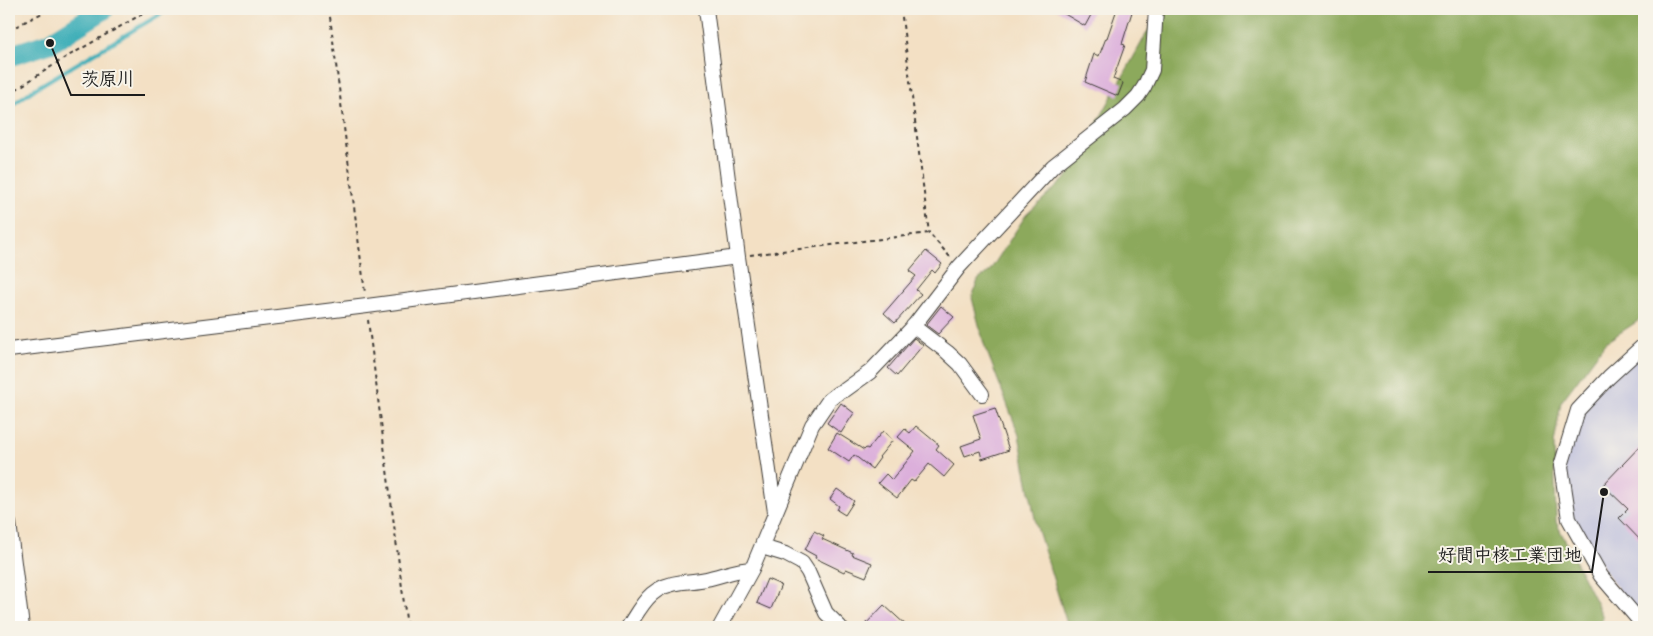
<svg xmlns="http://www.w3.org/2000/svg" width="1653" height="636" font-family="'Patrick Hand','Klee One',sans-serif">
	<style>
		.industrial { fill: #c1c2dd }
		.forest { fill: #8ca95b; stroke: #54623c }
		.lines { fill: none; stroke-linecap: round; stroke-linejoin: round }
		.stream { stroke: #3eaeb8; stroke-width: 4 }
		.river { stroke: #3eaeb8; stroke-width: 21 }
		.building { fill: #dcafdb }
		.minor-casing { stroke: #3c3935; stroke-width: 16 }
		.path { stroke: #3c3935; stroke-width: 2; stroke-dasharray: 4 4; stroke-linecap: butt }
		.minor { stroke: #fff; stroke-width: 14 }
		.leader { fill: none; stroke: #1c1c1c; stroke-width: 2 }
		.callout-dot { fill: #1c1c1c; stroke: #f7f3e8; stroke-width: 2 }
		.callout-label { font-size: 18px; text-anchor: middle; font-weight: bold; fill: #1c1c1c; stroke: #f7f3e8; stroke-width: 4; stroke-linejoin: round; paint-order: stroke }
	</style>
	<rect width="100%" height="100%" fill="#f7f3e8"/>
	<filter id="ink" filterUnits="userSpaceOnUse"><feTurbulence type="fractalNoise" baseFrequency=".02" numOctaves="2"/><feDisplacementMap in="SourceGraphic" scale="10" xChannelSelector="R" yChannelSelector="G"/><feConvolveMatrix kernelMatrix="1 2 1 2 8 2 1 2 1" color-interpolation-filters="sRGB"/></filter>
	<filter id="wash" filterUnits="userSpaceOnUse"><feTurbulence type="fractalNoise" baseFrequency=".0096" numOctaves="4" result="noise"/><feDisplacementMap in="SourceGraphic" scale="20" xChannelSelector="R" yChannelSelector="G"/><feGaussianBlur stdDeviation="1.12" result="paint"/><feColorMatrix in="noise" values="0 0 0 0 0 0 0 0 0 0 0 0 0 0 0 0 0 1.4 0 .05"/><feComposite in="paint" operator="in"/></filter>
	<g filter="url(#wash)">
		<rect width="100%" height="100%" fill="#f3e0c4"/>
		<path class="industrial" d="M1644,345V626L1569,519L1561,466L1578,410Z"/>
		<path class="forest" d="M1160,9H1644V317L1606,342L1561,402L1554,444L1556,522L1603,617L1599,627H1068L1036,524L1019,435L984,344L972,298L978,280L989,272L1026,215L1068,176Z"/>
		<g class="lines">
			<path class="stream" d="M9,107L36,88L169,9"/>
			<path class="river" d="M9,56L50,43L104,9"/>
		</g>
		<g id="blocks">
			<path class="building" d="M1056,9H1085L1092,13L1085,26Z
				M1117,9H1132L1131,12H1132L1122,44L1125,45L1113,79L1123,83L1118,96L1085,82L1094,54L1099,56L1106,38H1107Z
				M926,251L942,264L935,273L932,270L916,290L921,294L895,323L884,313L916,276L909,271Z
				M941,306L954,317L938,334L926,325Z
				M914,338L923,345L897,376L888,368Z
				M841,403L854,413L841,433L827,423Z
				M995,408L1009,450L982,459L980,451L965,456L961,446L981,439L973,415Z
				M916,426L939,445L936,449L954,465L944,477L929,464L914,482L911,480L897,498L878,483L886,474L892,480L915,451L898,437L905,429L910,433Z
				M883,431L893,440L879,457L880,458L872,469L854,455L849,462L828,448L837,433L864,450L866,448L868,449Z
				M1644,442V544L1619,518L1628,509L1603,485Z
				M837,489L854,501L845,515L837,510L839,506L830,499Z
				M814,531L824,536L822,539L853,553L852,555L872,563L866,577L846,569L844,572L815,558L816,556L805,550Z
				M767,579L781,585L771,609L757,603Z
				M884,605L908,627H863Z"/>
		</g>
	</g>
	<g filter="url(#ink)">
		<use href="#blocks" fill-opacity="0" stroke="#3c3935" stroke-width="1"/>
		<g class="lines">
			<g class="minor-casing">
				<path id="minor" d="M706,9L738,257L775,512
					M913,326L947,352L960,364L982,394
					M1644,345L1609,377L1578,410L1561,466L1569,519L1601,576L1644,626
					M9,350L367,306L738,257
					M9,523L22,627
					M762,547L785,554L802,563L808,572L826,613L840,627
					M628,627C644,602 650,586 683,582C690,581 698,581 706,579C721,576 737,569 752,569
					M720,627L752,569L812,425L829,400L838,393L845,390L870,372L912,328L959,267L1053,166L1125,109L1138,96L1144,87L1152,70L1156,9"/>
			</g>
			<path class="path" d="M329,9L365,293
				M901,9L929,233
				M9,30L50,9
				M9,94L63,59L151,9
				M750,255L929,233L951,258
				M368,320L407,627"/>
			<use href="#minor" class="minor"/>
		</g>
	</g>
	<path class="leader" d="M50 43L71 95H145M1604 492L1592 572H1428"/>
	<g class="callout-dot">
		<circle cx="50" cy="43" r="5"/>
		<circle cx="1604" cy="492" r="5"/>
	</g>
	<g class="callout-label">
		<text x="108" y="85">茨原川</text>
		<text x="1510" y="561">好間中核工業団地</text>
	</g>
	<rect width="1653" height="636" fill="none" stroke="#f7f3e8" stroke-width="30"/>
</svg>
